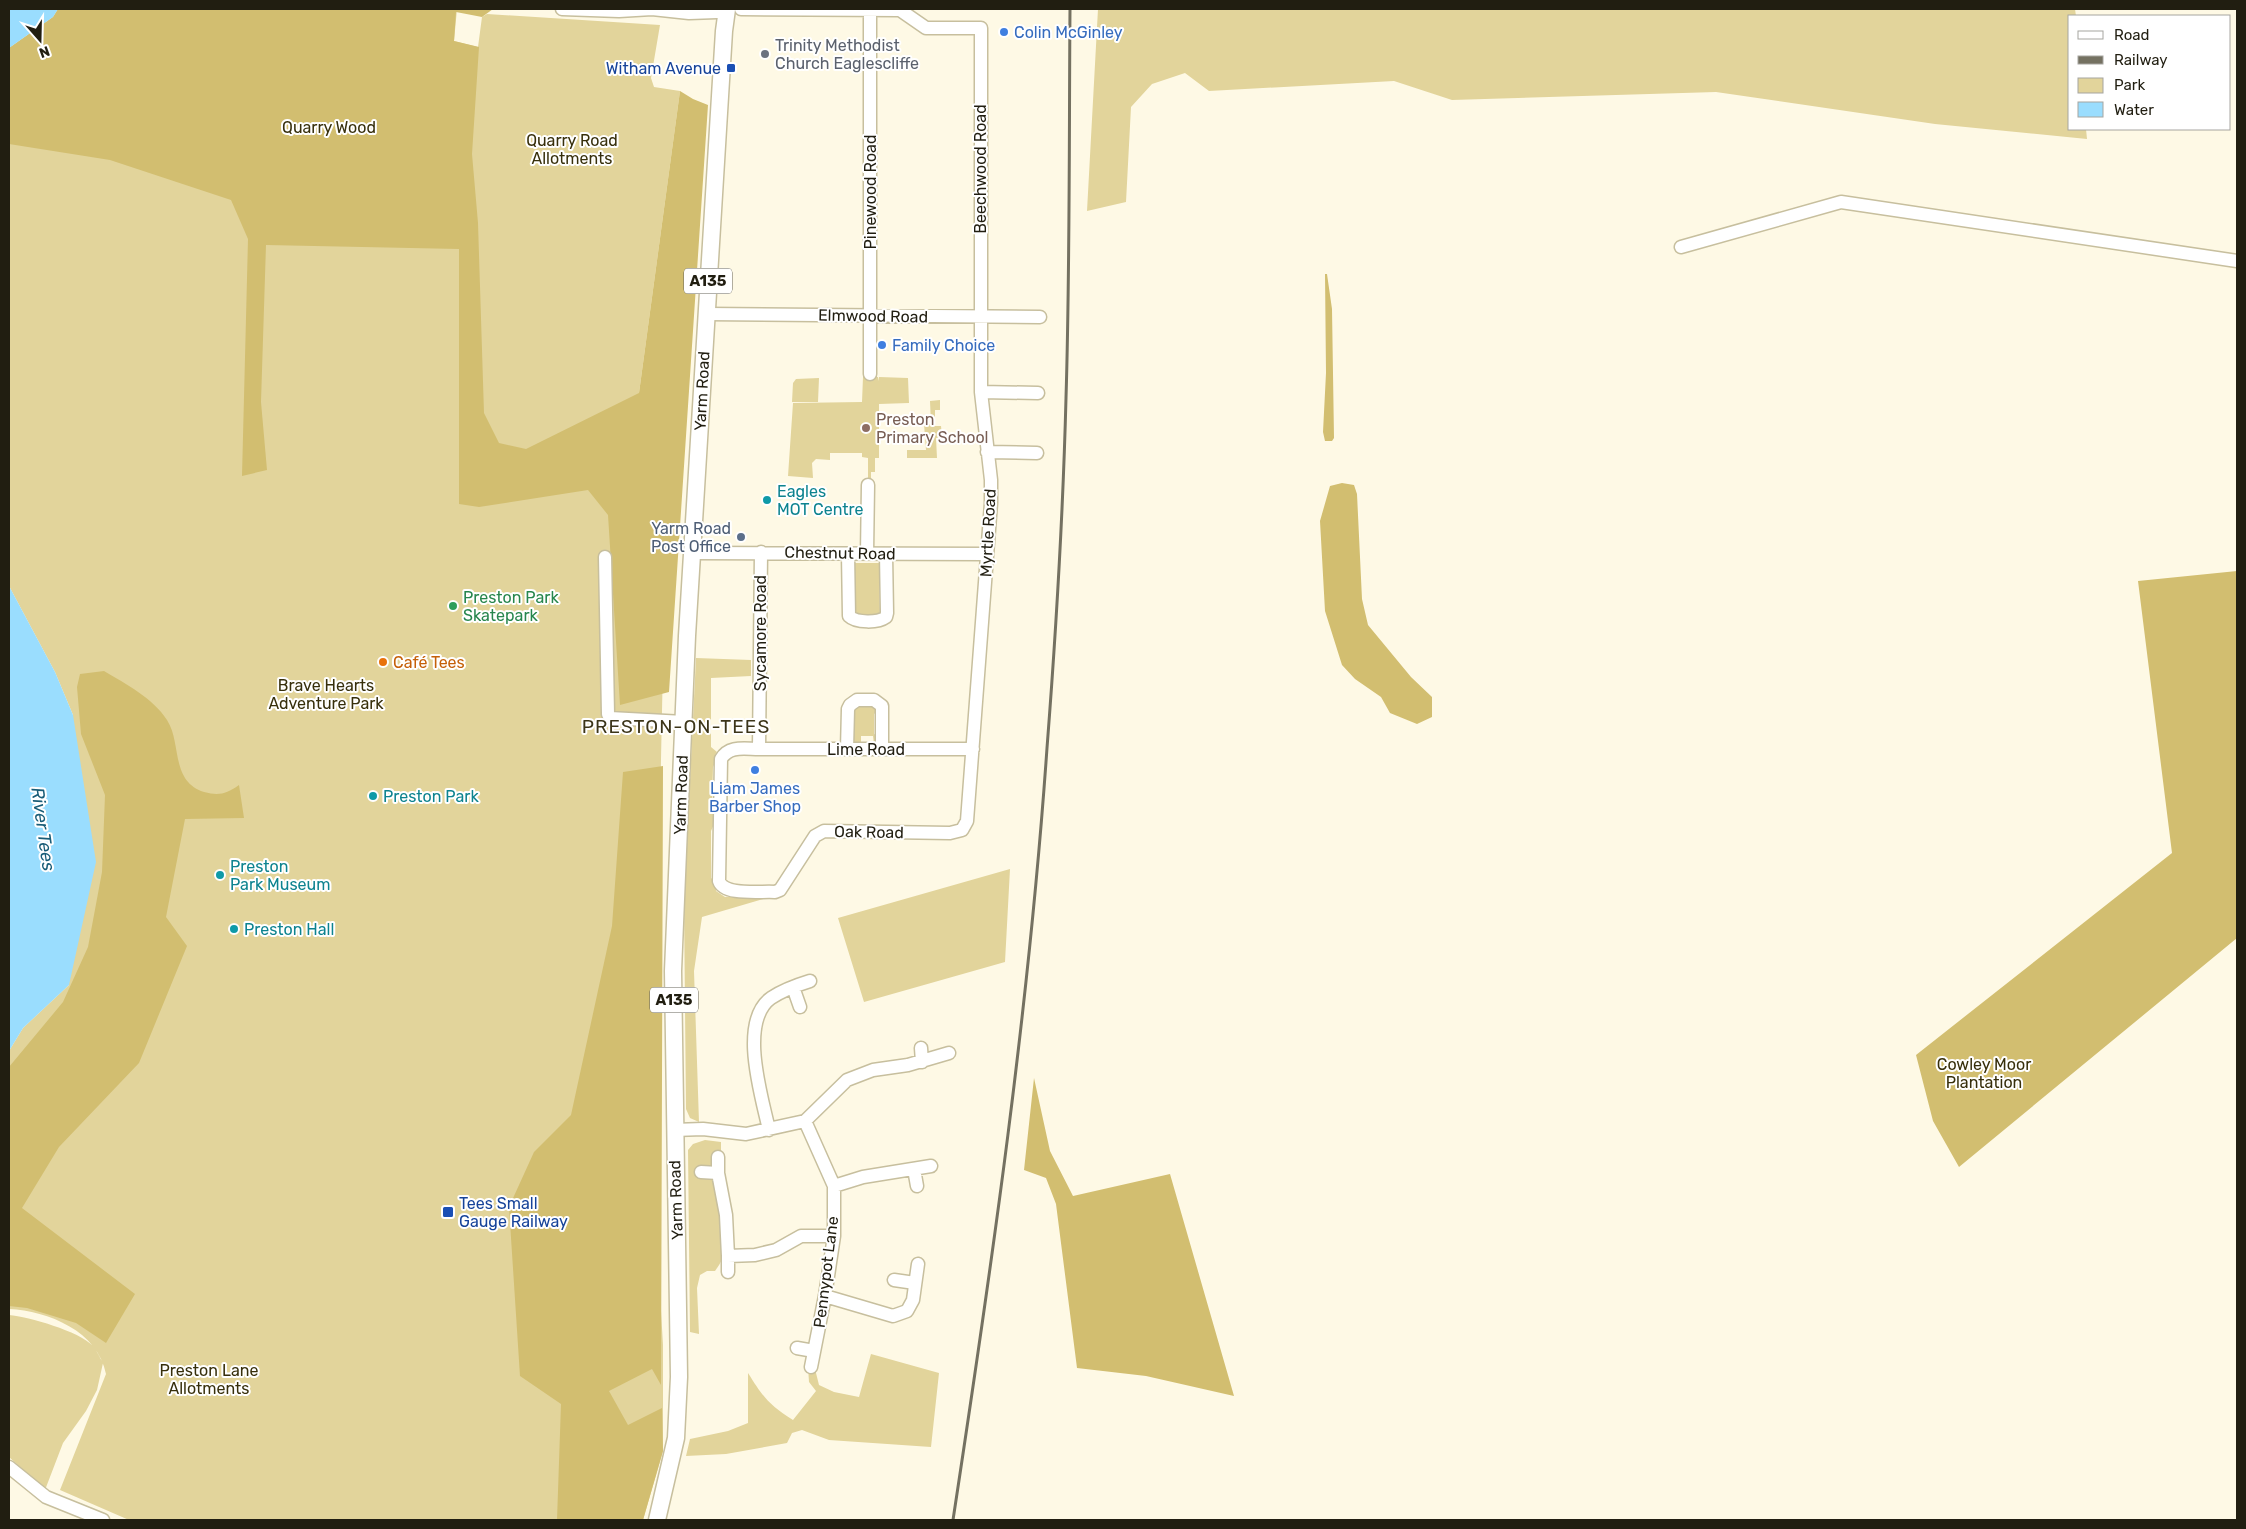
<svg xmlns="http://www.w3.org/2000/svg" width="2246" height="1529" font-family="Rubik,sans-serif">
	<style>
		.green { fill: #e2d49b }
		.forest { fill: #d2be70 }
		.water { fill: #9addfe }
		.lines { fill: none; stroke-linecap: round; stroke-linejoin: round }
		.minor-casing { stroke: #c7bf9e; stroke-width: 15 }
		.major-casing { stroke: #c7bf9e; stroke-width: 19 }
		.minor { stroke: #fff; stroke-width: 12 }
		.major { stroke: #fff; stroke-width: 16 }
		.rail { stroke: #747161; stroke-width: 3 }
		.shop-dot { fill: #3f7fe0; stroke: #fff; stroke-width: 2 }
		.worship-dot { fill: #6b7280; stroke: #fff; stroke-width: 2 }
		.transit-dot { fill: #1a4fb4; stroke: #fff; stroke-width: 2 }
		.education-dot { fill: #8d6e63; stroke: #fff; stroke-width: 2 }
		.culture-dot { fill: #0f9aa8; stroke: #fff; stroke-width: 2 }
		.service-dot { fill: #5c6f8a; stroke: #fff; stroke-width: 2 }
		.leisure-dot { fill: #2e9e5b; stroke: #fff; stroke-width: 2 }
		.food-dot { fill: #e8710a; stroke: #fff; stroke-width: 2 }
		.labels { text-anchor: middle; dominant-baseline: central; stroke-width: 4; stroke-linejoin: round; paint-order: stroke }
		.shield { fill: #fff; stroke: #646258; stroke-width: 1 }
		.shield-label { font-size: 15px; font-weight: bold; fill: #211e11 }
		.shop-label { font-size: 16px; fill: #366cbe; stroke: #fff; text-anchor: start }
		.worship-label { font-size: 16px; fill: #5b616d; stroke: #fff; text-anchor: start }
		.transit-label { font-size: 16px; fill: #164399; stroke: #fff; text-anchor: end }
		.park-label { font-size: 16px; fill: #372f0b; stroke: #fff }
		.street-label { font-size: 16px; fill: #211e11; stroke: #fff }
		.education-label { font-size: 16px; fill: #785e54; stroke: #fff; text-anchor: start }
		.culture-label { font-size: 16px; fill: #0d838f; stroke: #fff; text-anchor: start }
		.service-label { font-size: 16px; fill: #4e5e75; stroke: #fff; text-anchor: end }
		.leisure-label { font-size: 16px; fill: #27864d; stroke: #fff; text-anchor: start }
		.food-label { font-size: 16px; fill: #c56008; stroke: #fff; text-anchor: start }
		.water-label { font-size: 18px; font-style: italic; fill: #195d78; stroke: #fff }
		.quarter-label { font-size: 19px; letter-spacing: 1px; fill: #3c3519; stroke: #fff }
	</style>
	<rect width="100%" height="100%" fill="#fef9e5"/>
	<path class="green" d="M58,9H457L454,41L478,47L482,17L487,14L660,25L651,78L654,87L680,91L639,393L663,663L656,999L658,1259L663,1345V1451L643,1520H129L60,1490L106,1374C98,1331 48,1311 9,1309V1051L23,1028L69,985L73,715L55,672L9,586V48L53,17Z
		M1098,9H2075L2076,16H2070V129H2086L2087,139L1935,124L1716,92L1452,100L1394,81L1209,91L1185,73L1152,84L1131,107L1126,202L1087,211Z
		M863,377H878L879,381V377L908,378L909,403L879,404V458H875V472H871V481H868V458L862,457V453H830V460L816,459L812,463L813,478L788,476L793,403L862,402Z
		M819,378L818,402H792L793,383L796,379Z
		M940,400V410H935V426H941L942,437L936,438L937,458H907V450H926L924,424H931L930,401Z
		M853,563H881L883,569L879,572L880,616L855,617Z
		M696,658L751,660V676L711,678V747L717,752L715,755L718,757L713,767L712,801L715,804V822L711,831V878L715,881L716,891L725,897L773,896L702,917L694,971L699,1122L690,1118L686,1109L684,903Z
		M858,706L875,707L877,712L874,714V734L879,736L877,743L874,744L873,736H861V744H853L850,737L854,733L853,711Z
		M1010,869L1005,962L864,1002L838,918Z
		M705,1140L721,1142V1154L709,1167C715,1189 731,1235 723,1257C721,1262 718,1267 715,1271H707L700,1275L697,1288L699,1334L690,1332L688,1150L693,1144Z
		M9,1315C29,1317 79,1331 93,1346C97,1351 100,1358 103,1363L97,1390L86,1411L63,1443L45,1490L9,1457Z
		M871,1354L939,1373L931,1447L829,1440L802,1430L792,1433L787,1443L726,1454L686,1456L690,1439L728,1431L748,1423V1373C763,1397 769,1405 793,1420L816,1391L809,1382L808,1367L815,1369L819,1385L834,1392L859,1397Z"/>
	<path class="forest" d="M58,9H493L482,17L456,12L454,41L479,47L472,154L478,223L484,413L499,443L526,449L639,393L680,91L693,99L708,105L669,692L620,705L608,515L588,490L479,507L459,504V249L266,245L261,402L267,470L242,476L248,239L231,200L110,160L9,144V48L53,17Z
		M1325,274H1327L1332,309L1334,438L1332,441H1325L1323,432L1326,373Z
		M1342,483L1354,485L1357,494L1362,599L1368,625L1411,677L1432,697V717L1417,724L1390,713L1381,697L1355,679L1342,665L1325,611L1320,521L1330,486Z
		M2237,571V938L1959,1167L1933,1121L1916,1055L2172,853L2138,581Z
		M104,671C126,684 153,698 167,720C182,743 170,781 204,792C219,796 226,794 239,785L244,818L185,819L166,917L187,946L139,1063L59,1147L22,1208L135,1294L106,1343L76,1323L27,1308L9,1306V1067L63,1002L88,947L102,872L105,795L81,734L77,687L80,674Z
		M663,766L661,1385L652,1369L609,1391L628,1425L662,1408L663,1451L643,1520H557L561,1404L520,1376L509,1207L534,1152L571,1115L612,926L623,772Z
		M1034,1078L1050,1151L1073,1196L1170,1174L1234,1396L1146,1376L1077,1368L1056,1204L1046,1178L1024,1170Z"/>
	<path class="water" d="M9,9H58L53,17L9,48Z
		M9,586L55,672L73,715L96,862L69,985L23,1028L9,1051Z"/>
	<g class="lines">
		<g class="minor-casing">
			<path id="minor" d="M562,9L619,11L652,9L689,13L717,12L728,9
				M741,9L900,10L926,28H981V392L991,480V503L967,821L962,830L950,833L824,831L815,836L780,890L775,892C760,891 724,896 719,881L721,759C729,745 745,749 759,749L761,552
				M1681,247L1841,202L2237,261
				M706,314L1040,317
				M870,374V10
				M981,392L1038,393
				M987,452L1037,453
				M693,553L987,554
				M848,554L849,616C856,623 878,623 886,617L887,613L886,554
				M867,554L868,485
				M605,557L608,714L610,718L684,722
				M759,749H973
				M847,749L848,709L850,705L857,700H874L882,706V748
				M793,987L800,1007
				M921,1048L922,1062
				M805,1121L847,1080L873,1070L908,1065L949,1053
				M674,1130L703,1129L746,1134L805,1121L834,1186V1236L825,1296L811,1367
				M769,1130C762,1097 738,1022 771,998C783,990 797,985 810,981
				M718,1157V1173L726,1215L728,1256L755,1255L776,1250L801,1236H834
				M914,1169L917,1186
				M701,1172L718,1173
				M834,1186L863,1177L931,1166
				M728,1256V1272
				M894,1280L915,1283
				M825,1296L893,1316L907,1311L913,1300L918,1264
				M797,1348L814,1351
				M9,1467L46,1497L103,1520"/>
		</g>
		<g class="major-casing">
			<path id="major" d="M657,1520L676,1438L679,1377L673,971L687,636L724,31L727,9"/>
		</g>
		<use href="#minor" class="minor"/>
		<use href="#major" class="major"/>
		<path class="rail" d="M953,1520C992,1264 1029,1007 1047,748C1056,632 1063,515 1066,398C1070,268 1069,138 1070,9"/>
	</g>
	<g class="shop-dot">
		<circle cx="1004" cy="32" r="5"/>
		<circle cx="882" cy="345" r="5"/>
		<circle cx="755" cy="770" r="5"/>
	</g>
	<circle class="worship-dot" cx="765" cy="54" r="5"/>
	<g class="transit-dot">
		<rect x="726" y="63" width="10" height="10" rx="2.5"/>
		<rect x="442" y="1206" width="12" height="12" rx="2.5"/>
	</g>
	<circle class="education-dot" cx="866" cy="428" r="5"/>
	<g class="culture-dot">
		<circle cx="767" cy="500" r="5"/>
		<circle cx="373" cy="796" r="5"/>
		<circle cx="220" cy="875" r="5"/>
		<circle cx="234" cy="929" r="5"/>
	</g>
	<circle class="service-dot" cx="741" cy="537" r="5"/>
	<circle class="leisure-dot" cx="453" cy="606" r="5"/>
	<circle class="food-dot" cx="383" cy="662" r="5"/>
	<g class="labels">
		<g class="shield">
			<rect x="684" y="268.5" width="48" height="25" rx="4"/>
			<rect x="650" y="987.5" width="48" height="25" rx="4"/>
		</g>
		<g class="shield-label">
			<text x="708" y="281">A135</text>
			<text x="674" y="1000">A135</text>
		</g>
		<g class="shop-label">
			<text x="1014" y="32">Colin McGinley</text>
			<text x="892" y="345">Family Choice</text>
			<text x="755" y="788" text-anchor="middle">Liam James<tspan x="755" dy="18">Barber Shop</tspan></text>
		</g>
		<g class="worship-label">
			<text x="775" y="45">Trinity Methodist<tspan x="775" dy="18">Church Eaglescliffe</tspan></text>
		</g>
		<g class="transit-label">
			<text x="721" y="68">Witham Avenue</text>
			<text x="459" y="1203" text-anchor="start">Tees Small<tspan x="459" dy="18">Gauge Railway</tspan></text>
		</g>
		<g class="park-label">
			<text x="329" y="127">Quarry Wood</text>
			<text x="572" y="140">Quarry Road<tspan x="572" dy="18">Allotments</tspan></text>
			<text x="326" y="685">Brave Hearts<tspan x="326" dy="18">Adventure Park</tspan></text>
			<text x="1984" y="1064">Cowley Moor<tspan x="1984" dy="18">Plantation</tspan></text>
			<text x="209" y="1370">Preston Lane<tspan x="209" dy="18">Allotments</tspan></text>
		</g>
		<g class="street-label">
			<text transform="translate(980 169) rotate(-90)">Beechwood Road</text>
			<text transform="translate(870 192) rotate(-90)">Pinewood Road</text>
			<text transform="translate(873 316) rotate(1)">Elmwood Road</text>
			<text transform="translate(702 391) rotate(-87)">Yarm Road</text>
			<text transform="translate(988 533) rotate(-87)">Myrtle Road</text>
			<text transform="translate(840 553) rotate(1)">Chestnut Road</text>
			<text transform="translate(760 633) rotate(-90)">Sycamore Road</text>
			<text x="866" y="749">Lime Road</text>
			<text transform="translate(681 795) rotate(-88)">Yarm Road</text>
			<text transform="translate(869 832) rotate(1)">Oak Road</text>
			<text transform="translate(676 1200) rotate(-92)">Yarm Road</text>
			<text transform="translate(826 1272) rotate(-83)">Pennypot Lane</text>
		</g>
		<g class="education-label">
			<text x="876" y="419">Preston<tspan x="876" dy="18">Primary School</tspan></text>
		</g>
		<g class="culture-label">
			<text x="777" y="491">Eagles<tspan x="777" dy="18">MOT Centre</tspan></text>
			<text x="383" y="796">Preston Park</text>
			<text x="230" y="866">Preston<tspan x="230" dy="18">Park Museum</tspan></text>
			<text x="244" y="929">Preston Hall</text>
		</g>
		<g class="service-label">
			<text x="731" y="528">Yarm Road<tspan x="731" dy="18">Post Office</tspan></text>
		</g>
		<g class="leisure-label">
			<text x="463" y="597">Preston Park<tspan x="463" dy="18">Skatepark</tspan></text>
		</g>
		<g class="food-label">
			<text x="393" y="662">Café Tees</text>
		</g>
		<g class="water-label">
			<text transform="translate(43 829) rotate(82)">River Tees</text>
		</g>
		<g class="quarter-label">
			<text x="676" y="726">PRESTON-ON-TEES</text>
		</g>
	</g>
	<rect width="2246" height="1529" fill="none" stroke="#211e11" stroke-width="20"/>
	<rect x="2068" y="15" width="162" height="115" fill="#ffffff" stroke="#a6a5a0"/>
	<rect x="2078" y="31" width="25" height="8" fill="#ffffff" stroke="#a6a5a0"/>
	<text x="2114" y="40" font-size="15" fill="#211e11">Road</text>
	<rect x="2078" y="56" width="25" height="8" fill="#747161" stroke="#a6a5a0"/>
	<text x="2114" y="65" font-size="15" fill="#211e11">Railway</text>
	<rect x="2078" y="78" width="25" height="15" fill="#e2d49b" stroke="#a6a5a0"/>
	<text x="2114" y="90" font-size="15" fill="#211e11">Park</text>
	<rect x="2078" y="102" width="25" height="15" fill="#9addfe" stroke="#a6a5a0"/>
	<text x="2114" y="115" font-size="15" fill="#211e11">Water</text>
	<g transform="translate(40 40) rotate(160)" stroke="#ffffff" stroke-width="4" paint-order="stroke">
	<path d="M0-4L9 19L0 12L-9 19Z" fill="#211e11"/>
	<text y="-8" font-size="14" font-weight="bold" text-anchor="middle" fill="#211e11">N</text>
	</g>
</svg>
